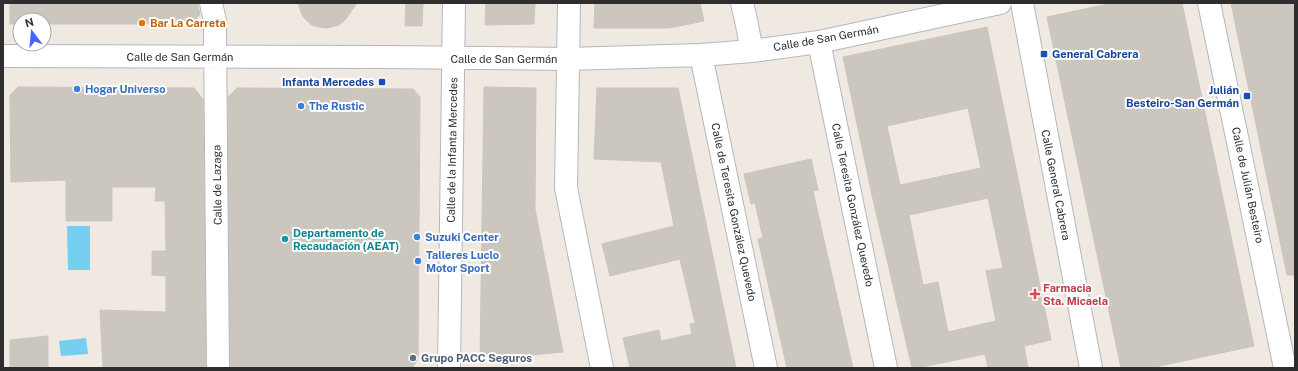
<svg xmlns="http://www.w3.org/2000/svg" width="1298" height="371" font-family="'Public Sans',sans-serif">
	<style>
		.water { fill: #75cff0 }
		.building { fill: #cbc7bf; stroke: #cbc5ba; fill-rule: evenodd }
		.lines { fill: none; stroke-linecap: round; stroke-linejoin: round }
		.minor-casing { stroke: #b4b7c1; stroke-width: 24 }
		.minor { stroke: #fff; stroke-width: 22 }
		.food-dot { fill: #e8710a; stroke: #fff; stroke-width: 1.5 }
		.transit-dot { fill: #1a4fb4; stroke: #fff; stroke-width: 1.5 }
		.shop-dot { fill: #3f7fe0; stroke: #fff; stroke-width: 1.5 }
		.culture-dot { fill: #0f9aa8; stroke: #fff; stroke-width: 1.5 }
		.health-dot { fill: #e0444e; stroke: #fff; stroke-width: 1.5 }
		.service-dot { fill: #5c6f8a; stroke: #fff; stroke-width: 1.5 }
		.labels { text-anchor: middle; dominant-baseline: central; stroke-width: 4; stroke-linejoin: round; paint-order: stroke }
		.food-label { font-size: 11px; font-weight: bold; fill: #c56008; stroke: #fff; text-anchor: start }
		.street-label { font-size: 11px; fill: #2e2e2e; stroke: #fff }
		.transit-label { font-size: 11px; font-weight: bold; fill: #164399; stroke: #fff; text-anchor: end }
		.shop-label { font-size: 11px; font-weight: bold; fill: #366cbe; stroke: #fff; text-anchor: start }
		.culture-label { font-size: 11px; font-weight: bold; fill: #0d838f; stroke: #fff; text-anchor: start }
		.health-label { font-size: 11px; font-weight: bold; fill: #be3a42; stroke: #fff; text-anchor: start }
		.service-label { font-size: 11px; font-weight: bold; fill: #4e5e75; stroke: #fff; text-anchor: start }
	</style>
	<rect width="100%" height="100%" fill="#efe9e1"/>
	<path class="water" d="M67,226H90V270H68Z
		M86,338L88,354L61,356L59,341Z"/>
	<path class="building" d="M10,3H197L200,14L192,24H44V20H20V24H10Z
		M298,3H357L345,20L339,25L327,28L319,27L312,25L307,21L302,15Z
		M406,3H423L422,26H405Z
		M486,3H535L534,24L485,25Z
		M595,3H700L704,21L669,28H594Z
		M1113,3H1182L1254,346L1150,368H1121L1047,17Z
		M1231,3H1295V275H1287Z
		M987,27L1051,340L1024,346L1028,368H988L985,354L917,368H912L872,195L843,57ZM968,108L981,168L900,185L887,126ZM988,198L1003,268L986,271L996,321L948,332L938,282L923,285L909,215Z
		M18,87L194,88L203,99L206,368H103L100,310L166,312V276L152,275V251H166L165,201H155L156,187H112V221H66V180L11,182L10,95Z
		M484,87L536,88L535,209L563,352L480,360Z
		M237,88L413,89L420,97L418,359L412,368H230L228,97Z
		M597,88H678L736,368H630L623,338L659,330L661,341L692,334L690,324L695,323L680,259L610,276L602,244L674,226L661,162L594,159Z
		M811,159L818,190L813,191L853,368H787L758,239L763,238L755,203L751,204L744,174Z
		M48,336V368H10V340Z"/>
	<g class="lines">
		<g class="minor-casing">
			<path id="minor" d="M211,3L215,21V34L218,368
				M569,3L566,188L602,368
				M742,3L746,20L752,51
				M1022,3L1091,368
				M1209,3L1285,368
				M819,42L886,368
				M701,55L766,368
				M3,56L383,57L568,59L701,55L752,51L819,42L1000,3
				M449,368L454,3"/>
		</g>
		<use href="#minor" class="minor"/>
	</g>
	<circle class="food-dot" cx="142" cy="23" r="4"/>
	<g class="transit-dot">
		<rect x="1040" y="50" width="8" height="8" rx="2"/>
		<rect x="378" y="78" width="8" height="8" rx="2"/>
		<rect x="1243" y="92" width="8" height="8" rx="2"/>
	</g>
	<g class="shop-dot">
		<circle cx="77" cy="89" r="4"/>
		<circle cx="301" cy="106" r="4"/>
		<circle cx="417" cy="237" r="4"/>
		<circle cx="418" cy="261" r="4"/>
	</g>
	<circle class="culture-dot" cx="285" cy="239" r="4"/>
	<path class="health-dot" d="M1033 288h4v4h4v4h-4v4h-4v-4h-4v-4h4z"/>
	<circle class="service-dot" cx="413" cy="358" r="4"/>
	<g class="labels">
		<g class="food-label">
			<text x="150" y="23">Bar La Carreta</text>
		</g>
		<g class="street-label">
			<text transform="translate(826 38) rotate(-10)">Calle de San Germán</text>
			<text x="180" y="57">Calle de San Germán</text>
			<text x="504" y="59">Calle de San Germán</text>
			<text transform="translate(452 150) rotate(-89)">Calle de la Infanta Mercedes</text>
			<text transform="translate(217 185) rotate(-91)">Calle de Lazaga</text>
			<text transform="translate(1056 185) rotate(79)">Calle General Cabrera</text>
			<text transform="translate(1248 185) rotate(78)">Calle de Julián Besteiro</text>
			<text transform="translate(853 205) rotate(78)">Calle Teresita González Quevedo</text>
			<text transform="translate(734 212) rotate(78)">Calle de Teresita González Quevedo</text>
		</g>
		<g class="transit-label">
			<text x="1052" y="54" text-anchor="start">General Cabrera</text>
			<text x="374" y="82">Infanta Mercedes</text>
			<text x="1239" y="90">Julián<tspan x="1239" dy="13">Besteiro-San Germán</tspan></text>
		</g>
		<g class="shop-label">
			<text x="85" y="89">Hogar Universo</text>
			<text x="309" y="106">The Rustic</text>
			<text x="425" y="237">Suzuki Center</text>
			<text x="426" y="255">Talleres Luclo<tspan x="426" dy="13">Motor Sport</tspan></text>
		</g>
		<g class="culture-label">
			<text x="293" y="233">Departamento de<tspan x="293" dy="13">Recaudación (AEAT)</tspan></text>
		</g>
		<g class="health-label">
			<text x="1043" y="288">Farmacia<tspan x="1043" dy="13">Sta. Micaela</tspan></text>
		</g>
		<g class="service-label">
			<text x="421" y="358">Grupo PACC Seguros</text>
		</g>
	</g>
	<rect width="1298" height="371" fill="none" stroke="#2e2e2e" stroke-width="8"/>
	<g transform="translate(32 32) rotate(344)"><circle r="19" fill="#ffffff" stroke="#ababab"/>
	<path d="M0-3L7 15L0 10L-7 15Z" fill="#4264fb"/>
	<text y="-6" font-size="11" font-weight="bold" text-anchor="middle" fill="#2e2e2e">N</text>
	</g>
</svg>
